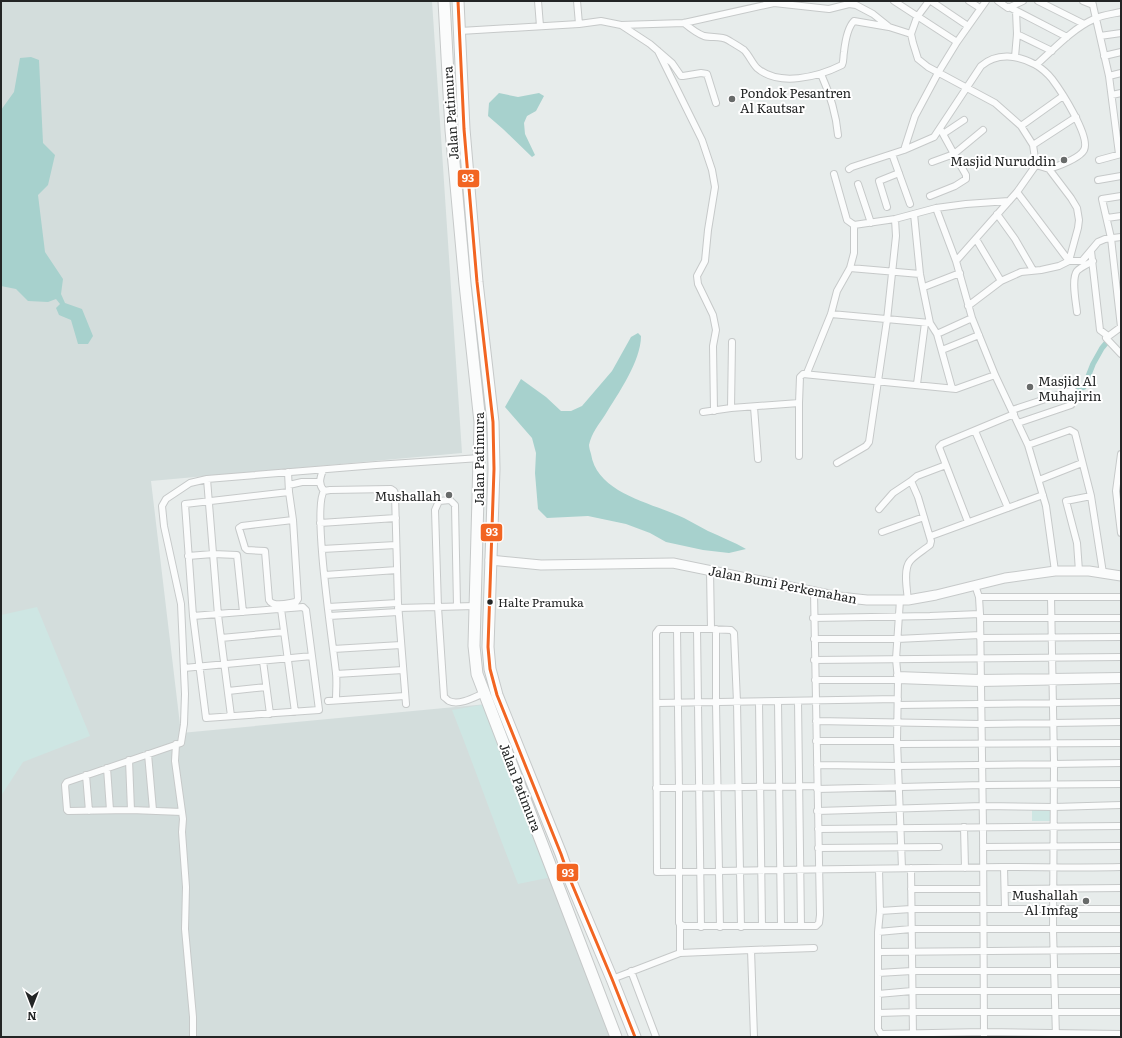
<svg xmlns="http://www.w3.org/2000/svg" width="1122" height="1038" font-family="Literata,serif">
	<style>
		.built { fill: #d3dddc }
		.green { fill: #cee6e3 }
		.water { fill: #a7d1cd }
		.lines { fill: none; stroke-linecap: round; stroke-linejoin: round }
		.canal { stroke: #a7d1cd; stroke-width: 5.5 }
		.street-casing { stroke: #c6c9c9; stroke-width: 8 }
		.secondary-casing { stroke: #c6c9c9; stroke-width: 11 }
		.highway-casing { stroke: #c6c9c9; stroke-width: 13 }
		.street { stroke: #fbfcfc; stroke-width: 6 }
		.secondary { stroke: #fbfcfc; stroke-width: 9 }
		.highway { stroke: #fbfcfc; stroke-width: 11 }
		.bus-1-casing { stroke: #fff; stroke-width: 6 }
		.bus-1 { stroke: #f26522; stroke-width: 3 }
		.poi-dot { fill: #686b6a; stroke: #fff; stroke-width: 1.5 }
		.bus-dot { fill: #232525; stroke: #fff; stroke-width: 1.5 }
		.labels { text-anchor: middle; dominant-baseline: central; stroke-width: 4; stroke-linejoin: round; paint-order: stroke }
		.bus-label { font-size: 12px; fill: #232525; stroke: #fff; text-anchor: start }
		.poi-label { font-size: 13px; fill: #232525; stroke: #fff; text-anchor: end }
		.street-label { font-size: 13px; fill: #232525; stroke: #fff }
		.line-badge { stroke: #fff; stroke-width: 1.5 }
		.badge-label { font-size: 11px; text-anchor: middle; font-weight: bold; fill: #fff }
	</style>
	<rect width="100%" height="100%" fill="#e7eceb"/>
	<path class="built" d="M1,1H432L462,453L151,481L181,733L487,704L611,1027L610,1037H1Z"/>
	<path class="green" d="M37,607L90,736L23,762L1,796V615Z
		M487,704L552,877L518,884C495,826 475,768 452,710Z
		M1032,810H1050V821H1032Z"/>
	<path class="water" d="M31,57L39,60L43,143L55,155L48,185L38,195L45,252L63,279L61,294L65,303L82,309L93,336L88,344H78L71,320L59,315L56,308L60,304L56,299L48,302L28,301L16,289L1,286V110L14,92L20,58Z
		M499,93L518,97L539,93L544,96L536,111L527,116L524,123L525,134L535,155L532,157L503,129L488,116L489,103Z
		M638,333L641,336C641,361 618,394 605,415C599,424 591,434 589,445C589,447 590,451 591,454C597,494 653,503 684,518C692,522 700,527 708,531C721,537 734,542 746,549L729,553L703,550L666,542L650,533L626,524L588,516L547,518L538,509L535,473L536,453L532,438L505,407L521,379L546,397L561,411H571L582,406L612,371L631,337Z"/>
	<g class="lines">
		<path class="canal" d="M1077,390L1084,387L1093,364L1102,348L1107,342"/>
		<g class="street-casing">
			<path id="street" d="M538,1L540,26
				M577,1L579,24
				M894,1L957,42L986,1
				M929,1L917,17L911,34L913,43L918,59L928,67L995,103L1021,126L1033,145L1036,165L1017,192L956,261L972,318L995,375L1028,445L1046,506L1055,571
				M931,1L968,26
				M969,1L980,8
				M998,1L1008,8L1023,1
				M1038,1L1084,24
				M1083,1L1093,5
				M1092,1L1109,76L1119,154
				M1009,7L1067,37
				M684,23C690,28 696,33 704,36C712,38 721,36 728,40C733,43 740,47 744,50C749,55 752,63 757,68C779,87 818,77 842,65C844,61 843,57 844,52C845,43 847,28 854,21L889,27L911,34
				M621,25L684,23L774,3L829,9L849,4L856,5L873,14L888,26
				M460,31L579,24L601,21L621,25L650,44L672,63L681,76H683L701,73L707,74L716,103
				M1017,34L1052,51
				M1100,36L1121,33
				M658,51L702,140L712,170L715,187L708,230L705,261L697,276L698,284L713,315L716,330L713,346L714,411
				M1104,56L1121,52
				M1015,57L1017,34L1016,11
				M1036,65C1054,49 1072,29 1094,19C1102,15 1112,14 1121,12
				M821,74C830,94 836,113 838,135
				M1109,76L1121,73
				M1112,95L1121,93
				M1021,126L1063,96
				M941,130L943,134L964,120
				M1033,145L1076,117
				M904,150L915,116L938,73L957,42
				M892,154L910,204
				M1099,160L1121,154
				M932,162L954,154L983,130
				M849,169L852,167L904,150L934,137L981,66C997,52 1018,55 1036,65C1041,68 1048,74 1052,79C1061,91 1091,137 1084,150C1079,159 1058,166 1049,169
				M834,174L847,220L854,225
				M1098,180L1121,176
				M858,184L871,223
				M1017,192L1069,261L1078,228L1079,220L1077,208L1071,198L1049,169L1036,165
				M930,196L955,186L966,179V175L954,154L943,134
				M887,207L879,181L899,173
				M936,208L956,261
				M914,214L920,274L930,323L937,334L952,388
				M997,214L1015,239L1033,270
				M1107,218L1121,216
				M976,239L1001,281
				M1091,251L1100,330L1108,336
				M850,268L920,274
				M924,287L960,273
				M968,306L1001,281L1021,272L1041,270L1059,266L1069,261H1082L1098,242L1105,239L1121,237
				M1077,312C1076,302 1071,279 1077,271C1081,267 1088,264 1093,261
				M831,314L930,323
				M1121,327L1111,238L1102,199L1121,196
				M1121,327L1106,338L1121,354
				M937,334L972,318
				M942,350L979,335
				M807,373L831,314L837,291L850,268L854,253V225L895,219L936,208L966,204L1009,201
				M917,384L925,323
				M799,403V456
				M754,407L758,459
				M731,408L732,342
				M1012,410L1073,390
				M703,412L731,408L799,403L800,377L803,374L956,389L995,375
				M1018,423L1071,405
				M975,431L1008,508
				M1028,445L1070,430L1075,433L1091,496L1103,573
				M1121,454L1116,491L1121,533
				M837,463L866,446L869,442L887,320L896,236L895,219
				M323,470C320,478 318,484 324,491
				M288,472L289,492L293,520L298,599L296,602C288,603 273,608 269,600L265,551L247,550L245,548L239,528L242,526L293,520
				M207,479L218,615L231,716
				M1039,480L1082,463
				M911,481L917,476L946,465
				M289,485L302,482H320
				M879,509L893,493L911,481L918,497L931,541L930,545C924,550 915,555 910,561C903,569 907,590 908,600
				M968,522L939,447L942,444L1014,414
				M320,523L396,518
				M882,532L924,517
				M931,536L1043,495
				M322,549L396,545
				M188,556L213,554L237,555L243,612
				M710,570L711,629
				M1079,571L1077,543L1066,501L1091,496
				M325,575L397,570
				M975,585L979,597L980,614L983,827L984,1037
				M979,597H1121
				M1051,597L1054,763L1053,930L1056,1037
				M900,600L896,659L898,680L897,741L902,868
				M457,606L455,505L450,500L439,501L435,510L438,607L444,697C446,698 447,700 449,701C459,706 475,697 484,693
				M303,607L306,610L319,710L206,718L193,616Z
				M328,607L398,603
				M398,608L475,606
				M281,609L295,712
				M193,616L185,504L289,492
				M329,616L398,612
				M813,618L930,616L980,614
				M980,618H1121
				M677,629L679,788V923L683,926H816L819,923L820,915L814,592
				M697,629L701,927
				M716,629V703L720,927
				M221,638L284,632
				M980,638L1121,637
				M814,639H897L980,635
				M333,649L401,645
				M814,660L1121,657
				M263,661L270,714
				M184,668L312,656
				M336,674L403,670
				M897,675L980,678L1121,676
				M815,680H898L980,683L1121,680
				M228,691L266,687
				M336,700C336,691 337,682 336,673C333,644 312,508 324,491L330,490L391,489L394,491L395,494L398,603L406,704
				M328,701L405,696
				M798,701L801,926
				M759,702L762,926
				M778,702L781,925
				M657,703L898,699
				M898,705L1121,702
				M816,721L982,724L1121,722
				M816,741H897
				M176,744L175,761L183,819L182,832L186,887L185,929L193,1017V1037
				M898,744L1121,743
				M148,754L153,810
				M129,760L131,810
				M817,765L898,766L1121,763
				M107,768L110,810
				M86,775L89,811
				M656,788L817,786
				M817,789L983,785L1121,784
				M817,811L983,806L1054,807L1121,805
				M182,812L131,810L68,811L67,810L65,785L67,782L181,743L184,724L185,694L181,604L164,526L162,506L166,499L190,483L207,479L376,465L480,458
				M964,827L965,868
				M818,829L1121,826
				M983,847L1121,846
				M818,848L939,847
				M1004,867L1005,909
				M911,868L913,1037
				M879,869L880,911L911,909H1121
				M911,889H983
				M1005,889L1121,888
				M880,911L878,932V1029L881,1034L984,1032L1121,1034
				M741,927L737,702L734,633L731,630L711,629H659L656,633L657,872C772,870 888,868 1003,867C1042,867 1082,868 1121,867
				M878,932L911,929H1121
				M751,950L814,948
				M879,952L1121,950
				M680,953V924
				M631,971L656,1037
				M878,973L912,971H1121
				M612,979L680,953L751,950L754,1037
				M878,994L912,991H1121
				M878,1013L912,1012H1121"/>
		</g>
		<g class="secondary-casing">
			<path id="secondary" d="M490,560L541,565L673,563L839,597L867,600H908L936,595L1005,578L1055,571H1089L1121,576"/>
		</g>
		<g class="highway-casing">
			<path id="highway" d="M444,1L451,130L465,284L480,422L474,646L477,674L616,1037
				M458,1L464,129L477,282L493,422L494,469L488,647L490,669L497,695L561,854L569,877L612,979L635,1037"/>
		</g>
		<use href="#street" class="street"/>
		<use href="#secondary" class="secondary"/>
		<use href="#highway" class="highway"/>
		<g class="bus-1-casing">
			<path id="bus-1" d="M458,1L464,129L477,282L493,422L494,469L488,647L490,669L497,695L561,854L569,877L612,979L635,1037"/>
		</g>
		<use href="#bus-1" class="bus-1"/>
	</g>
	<g class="poi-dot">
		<circle cx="732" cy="99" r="4"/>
		<circle cx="1064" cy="160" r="4"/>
		<circle cx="1030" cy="387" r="4"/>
		<circle cx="449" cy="495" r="4"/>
		<circle cx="1086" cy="901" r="4"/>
	</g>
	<circle class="bus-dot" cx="490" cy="602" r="3.5"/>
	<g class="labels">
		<g class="bus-label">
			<text x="498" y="602">Halte Pramuka</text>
		</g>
		<g class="poi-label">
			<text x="740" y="92" text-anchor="start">Pondok Pesantren<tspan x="740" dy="15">Al Kautsar</tspan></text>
			<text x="1056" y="160">Masjid Nuruddin</text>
			<text x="1038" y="380" text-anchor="start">Masjid Al<tspan x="1038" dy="15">Muhajirin</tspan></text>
			<text x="441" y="495">Mushallah</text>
			<text x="1078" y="894">Mushallah<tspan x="1078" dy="15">Al Imfag</tspan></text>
		</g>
		<g class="street-label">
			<text transform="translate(450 113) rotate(-94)">Jalan Patimura</text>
			<text transform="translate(478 459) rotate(-90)">Jalan Patimura</text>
			<text transform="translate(783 584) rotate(11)">Jalan Bumi Perkemahan</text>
			<text transform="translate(521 787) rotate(69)">Jalan Patimura</text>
		</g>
	</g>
	<g class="line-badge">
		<rect x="457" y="169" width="23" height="19" rx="4" fill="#f26522"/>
		<rect x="480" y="523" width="23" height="19" rx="4" fill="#f26522"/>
		<rect x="556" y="863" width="23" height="19" rx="4" fill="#f26522"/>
	</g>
	<g class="badge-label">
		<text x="468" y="182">93</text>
		<text x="492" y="536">93</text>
		<text x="568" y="877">93</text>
	</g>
	<rect width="1122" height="1038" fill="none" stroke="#232525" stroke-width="4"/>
	<g transform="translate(32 1006) rotate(180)" stroke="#ffffff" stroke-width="3" paint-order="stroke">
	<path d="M0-3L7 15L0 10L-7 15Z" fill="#232525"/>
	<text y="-6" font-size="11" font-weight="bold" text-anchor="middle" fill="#232525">N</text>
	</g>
</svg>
